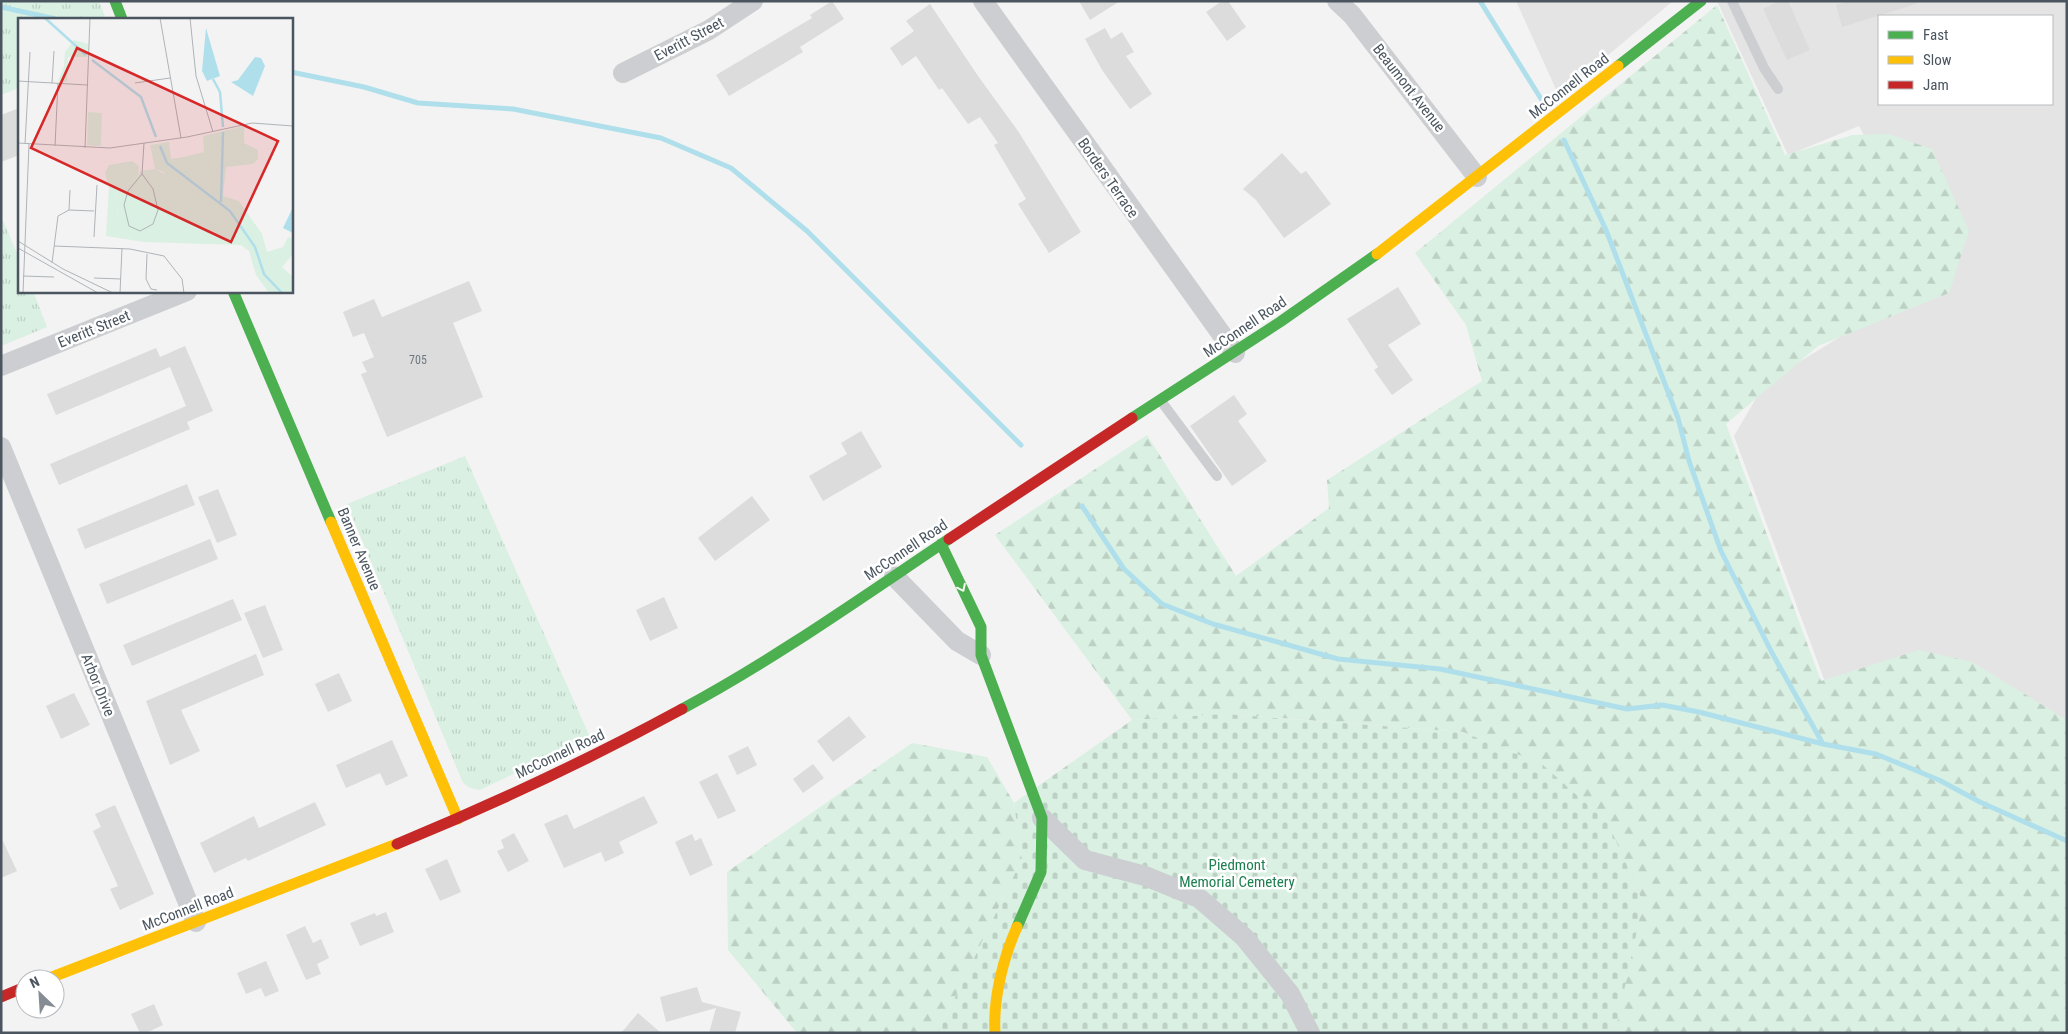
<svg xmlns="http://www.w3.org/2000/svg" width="2068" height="1034" font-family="'Roboto Condensed',sans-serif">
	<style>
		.education { fill: #e5e4e5; fill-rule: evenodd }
		.grass { fill: url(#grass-tufts) }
		.forest { fill: url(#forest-firs) }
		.cemetery { fill: url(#cemetery-stones) }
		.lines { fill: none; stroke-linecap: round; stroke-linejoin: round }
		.stream { stroke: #b0dfec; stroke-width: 5 }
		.building { fill: #dcdcdd }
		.lane { stroke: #ccced1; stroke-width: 10 }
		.street { stroke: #ccced1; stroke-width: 20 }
		.fast { stroke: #4caf50; stroke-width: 11 }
		.slow { stroke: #ffc107; stroke-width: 11 }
		.jam { stroke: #c62828; stroke-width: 11 }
		.oneway { stroke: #f6fbf6 }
		.labels { text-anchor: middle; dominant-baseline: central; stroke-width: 5; stroke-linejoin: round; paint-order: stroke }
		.number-label { font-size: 12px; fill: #6f787f }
		.street-label { font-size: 15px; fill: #4a555f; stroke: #fff }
		.park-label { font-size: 15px; fill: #1c7f4e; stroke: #fff }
		.inset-river { fill: none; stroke: #b0dfec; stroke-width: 2.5 }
		.inset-road { fill: none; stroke: #afb4b8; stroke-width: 1 }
		.view { fill: #d62828; fill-opacity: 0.15; stroke: #d62828; stroke-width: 2.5 }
		.inset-edge { fill: none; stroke: #4a555f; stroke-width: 2.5 }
	</style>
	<defs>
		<pattern id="grass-tufts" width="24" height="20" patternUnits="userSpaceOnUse" patternTransform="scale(1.25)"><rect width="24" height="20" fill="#d9f0e2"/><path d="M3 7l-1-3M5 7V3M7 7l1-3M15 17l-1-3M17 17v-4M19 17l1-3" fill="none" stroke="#bcd0c4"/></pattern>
		<pattern id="forest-firs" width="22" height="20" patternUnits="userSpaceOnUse" patternTransform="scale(1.25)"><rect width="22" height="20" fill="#d9f0e2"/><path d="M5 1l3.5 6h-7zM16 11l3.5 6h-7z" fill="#bcd0c4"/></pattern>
		<pattern id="cemetery-stones" width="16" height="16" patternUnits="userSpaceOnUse" patternTransform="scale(1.25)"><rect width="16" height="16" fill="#d9f0e2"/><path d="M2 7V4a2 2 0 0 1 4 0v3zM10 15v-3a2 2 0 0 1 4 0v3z" fill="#bcd0c4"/></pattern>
	</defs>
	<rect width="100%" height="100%" fill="#f3f3f3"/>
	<path class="education" d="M1516,1H1673L1559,96Z
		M1717,1H2067V724L1838,717L1734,436L1765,383L1939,276L1859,126L1788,155ZM1879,16H2052V104H1879Z"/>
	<path class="grass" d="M1,1H99L106,19H19V88L1,95Z
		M1,216L19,258V291H33L47,327L1,346Z
		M465,456L590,737L480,790L470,788L463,783L347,504Z"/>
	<path class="forest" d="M1717,5L1785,155L1853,135L1888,134L1932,149L1969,231L1949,293L1818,346L1726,424L1821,681L1919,650L1972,662L2067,720V1033H1615L1619,1010L1608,823L1543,765L1463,732L1226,714L1132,720L995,535L1147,435L1236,576L1329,508L1327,480L1482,381L1466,325L1415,253Z
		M912,743L987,757L1014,803L1022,859L938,1033H797L728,950L727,872Z"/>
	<path class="cemetery" d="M1225,714L1463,732L1543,765L1608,823L1643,902L1615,1033H938L1022,859L1014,803L1132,720Z"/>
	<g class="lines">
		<path class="stream" d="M1480,1L1543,102
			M1,7L56,19
			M291,72L364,87L418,103L513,109L661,138L731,168L807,231L1021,445
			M1564,140L1606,230L1678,418L1689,461L1721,551L1771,651L1823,744
			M1082,506L1124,569L1162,604L1213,624L1338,659L1440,669L1627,709L1662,705L1699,712L1823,744L1876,754L1939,780L1980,802L2067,841"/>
	</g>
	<path class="building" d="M832,1L844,19L800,47L803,52L729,96L716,75L812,18L810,15Z
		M1079,1H1120L1090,20Z
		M1222,1H1228L1246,27L1227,41L1206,12Z
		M1779,1H1788L1810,50L1787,60L1763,9Z
		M1848,1H1916V4L1842,27L1836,5Z
		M930,4L978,76L1018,131L1081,232L1049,253L1018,204L1026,199L994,145L998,143L980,117L968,124L942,88L939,90L916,56L902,66L890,48L914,31L906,21Z
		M1105,28L1111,39L1122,32L1134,52L1126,56L1152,94L1130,109L1102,70L1085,39Z
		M19,108V155L1,162V115Z
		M1282,153L1301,174L1306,171L1331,204L1284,238L1256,200L1243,189Z
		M469,281L482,311L453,323L483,397L387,437L361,374L367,372L362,362L374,357L364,333L353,337L343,312L374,299L382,317Z
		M1398,287L1421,324L1388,345L1413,380L1392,395L1374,370L1378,367L1347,319Z
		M185,346L213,411L187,422L190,429L59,485L50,464L186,406L170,367L56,415L47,394L156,348L160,357Z
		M1234,395L1247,414L1238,421L1267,461L1232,486L1190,426Z
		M861,431L882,467L823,501L809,476L847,454L841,443Z
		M187,484L195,505L85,549L77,529Z
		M218,489L237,535L217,543L198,497Z
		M752,496L770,520L715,561L698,538Z
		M210,539L218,559L107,604L99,584Z
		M664,597L678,628L650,641L636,610Z
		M233,599L242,620L132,666L123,645Z
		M265,605L283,650L263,658L244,613Z
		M256,654L264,675L181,710L200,751L170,765L146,701Z
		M339,673L352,701L328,712L315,684Z
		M74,693L90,725L61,739L46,706Z
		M849,716L866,737L833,762L817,741Z
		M392,740L408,776L386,786L380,773L346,788L336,765Z
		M748,746L757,765L737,775L728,756Z
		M813,764L824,778L803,793L793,779Z
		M717,773L736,811L718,819L699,782Z
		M644,796L658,823L619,842L624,853L605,862L601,852L564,868L544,824L567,814L574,829Z
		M315,802L326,825L248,861L246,858L214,873L200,843L254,816L259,828Z
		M115,805L154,894L120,910L110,889L118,886L93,831L101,827L95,814Z
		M514,833L529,861L508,872L497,851L504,848L501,840Z
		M692,834L695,841L701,838L713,865L690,876L675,842Z
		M1,837L17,871L1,878Z
		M447,859L461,892L440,901L425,869Z
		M386,912L394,932L360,946L350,923L375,913L376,916Z
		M305,926L313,943L321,939L329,958L317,964L321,974L306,980L286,935Z
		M266,961L279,991L265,997L261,988L246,994L237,973Z
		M697,987L702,1002L741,1012L735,1033H709L716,1008L666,1022L660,997Z
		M154,1004L163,1025L146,1033H140L131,1014Z
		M638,1013L661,1033H621Z"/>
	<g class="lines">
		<path class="lane" d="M1732,1L1764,68L1778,89
			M1161,401L1217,476"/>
		<path class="street" d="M983,1L1235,353
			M1337,1L1352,15L1477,177
			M623,73L709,30L753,1
			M1,366L187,291
			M1,447L196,922
			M894,576L957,641L981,655
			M1042,818L1085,860L1145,876L1199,898L1244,937L1290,994L1310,1033"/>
		<path class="fast" d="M115,1L122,19
			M1618,66L1701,1
			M233,291L331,522
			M1132,418L1280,322L1377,254
			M941,544L981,627V655L1042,818L1041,872L1017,927
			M682,709C775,659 861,598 949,539"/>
		<path class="slow" d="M1377,254L1618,66
			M331,522L458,819
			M47,979L397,844
			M995,1033C993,999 1003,958 1017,927"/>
		<path class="jam" d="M949,539L1132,418
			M397,844C494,804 590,759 682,709
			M1,997L25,987"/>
	</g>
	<defs><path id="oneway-chevron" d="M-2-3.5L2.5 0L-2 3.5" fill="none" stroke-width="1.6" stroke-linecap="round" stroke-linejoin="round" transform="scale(1.25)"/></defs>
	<use class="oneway" href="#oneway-chevron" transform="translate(962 588) rotate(64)"/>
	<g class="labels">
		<g class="number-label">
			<text x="418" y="360">705</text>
		</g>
		<g class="street-label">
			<text transform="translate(689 39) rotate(-28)">Everitt Street</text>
			<text transform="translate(1569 86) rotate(-38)">McConnell Road</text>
			<text transform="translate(1409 88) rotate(52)">Beaumont Avenue</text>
			<text transform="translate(1108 178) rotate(55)">Borders Terrace</text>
			<text transform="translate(1245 327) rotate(-34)">McConnell Road</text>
			<text transform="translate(94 329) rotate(-22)">Everitt Street</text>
			<text transform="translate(359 549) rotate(67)">Banner Avenue</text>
			<text transform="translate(906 550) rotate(-34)">McConnell Road</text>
			<text transform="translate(98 685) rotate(68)">Arbor Drive</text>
			<text transform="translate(560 754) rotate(-25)">McConnell Road</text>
			<text transform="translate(188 909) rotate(-21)">McConnell Road</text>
		</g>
		<g class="park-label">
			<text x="1237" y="865">Piedmont<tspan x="1237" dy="17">Memorial Cemetery</tspan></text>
		</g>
	</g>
	<g transform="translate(18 18)">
		<rect width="275" height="275" fill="#f3f3f3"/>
		<path d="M56,22L70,26L69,39H50L49,64L40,63L46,48L47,34ZM70,94L84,95L83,128L69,127Z" fill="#d9f0e2"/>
		<path d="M226,108V125L240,132V141L235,146L208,149L205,178L221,183L244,216L249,234L265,229L270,219L275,221V236L264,249L275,259V275H251L238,257L231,233L223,227L126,224L88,218L91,169L87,155L91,147L114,143L121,148L120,159L98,175L100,201L166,208L171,201L146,154L137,151L132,127L151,124L153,141L165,139L186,134L185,118Z" fill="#d9f0e2"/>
		<path d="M137,151L168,167L178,182V192L166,208L158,212L138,217L110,216L100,201L98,175L120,159L122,153Z" fill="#d9f0e2"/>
		<path d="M188,10L202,58L189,63L184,53ZM237,39L243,40L247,48L235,78L213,64L220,62ZM275,189V215L265,210Z" fill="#b0dfec"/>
		<path class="inset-river" d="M27,0L68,37M74,42L123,79L138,119M195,61L202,74L205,109M142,128L149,145L212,193L237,229L246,256L264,275M203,184L205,114"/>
		<path class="inset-road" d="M142,0L163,120M172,0L178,58L195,114M0,63L69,67M34,65L36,33M117,65L152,60M0,125L92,130L169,119L234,105L275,108M7,126L12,34M37,128L40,65M67,130L72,0M124,156L135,171L140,192L135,206L122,213L111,208L106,187L110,173L124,156L126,125M51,192L52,172M76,219L79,167M0,223L45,251L95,275M36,228L112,231L146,238L164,261L166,275M0,230L80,275M129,236L128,261L133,271L139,272M34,245L40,198L51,192L76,193M5,258L36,259M76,260L103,261M5,275L11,126M102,275L104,230"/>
		<path class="view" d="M59,30L260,123L213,224L13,130Z"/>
		<rect width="275" height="275" class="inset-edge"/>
	</g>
	<rect width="2068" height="1034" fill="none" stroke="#4a555f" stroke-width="5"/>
	<rect x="1878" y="15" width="175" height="90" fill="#ffffff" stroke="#b7bbbf"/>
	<rect x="1888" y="31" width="25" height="8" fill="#4caf50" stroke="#b7bbbf"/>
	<text x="1923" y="40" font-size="15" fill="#4a555f">Fast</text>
	<rect x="1888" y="56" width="25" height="8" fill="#ffc107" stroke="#b7bbbf"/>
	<text x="1923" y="65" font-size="15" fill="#4a555f">Slow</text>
	<rect x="1888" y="81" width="25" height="8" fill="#c62828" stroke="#b7bbbf"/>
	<text x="1923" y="90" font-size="15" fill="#4a555f">Jam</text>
	<g transform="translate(40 994) rotate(335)"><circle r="24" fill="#ffffff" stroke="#b7bbbf"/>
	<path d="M0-4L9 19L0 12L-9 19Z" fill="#858c93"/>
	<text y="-8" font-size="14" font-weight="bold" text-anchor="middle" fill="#4a555f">N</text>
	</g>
</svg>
